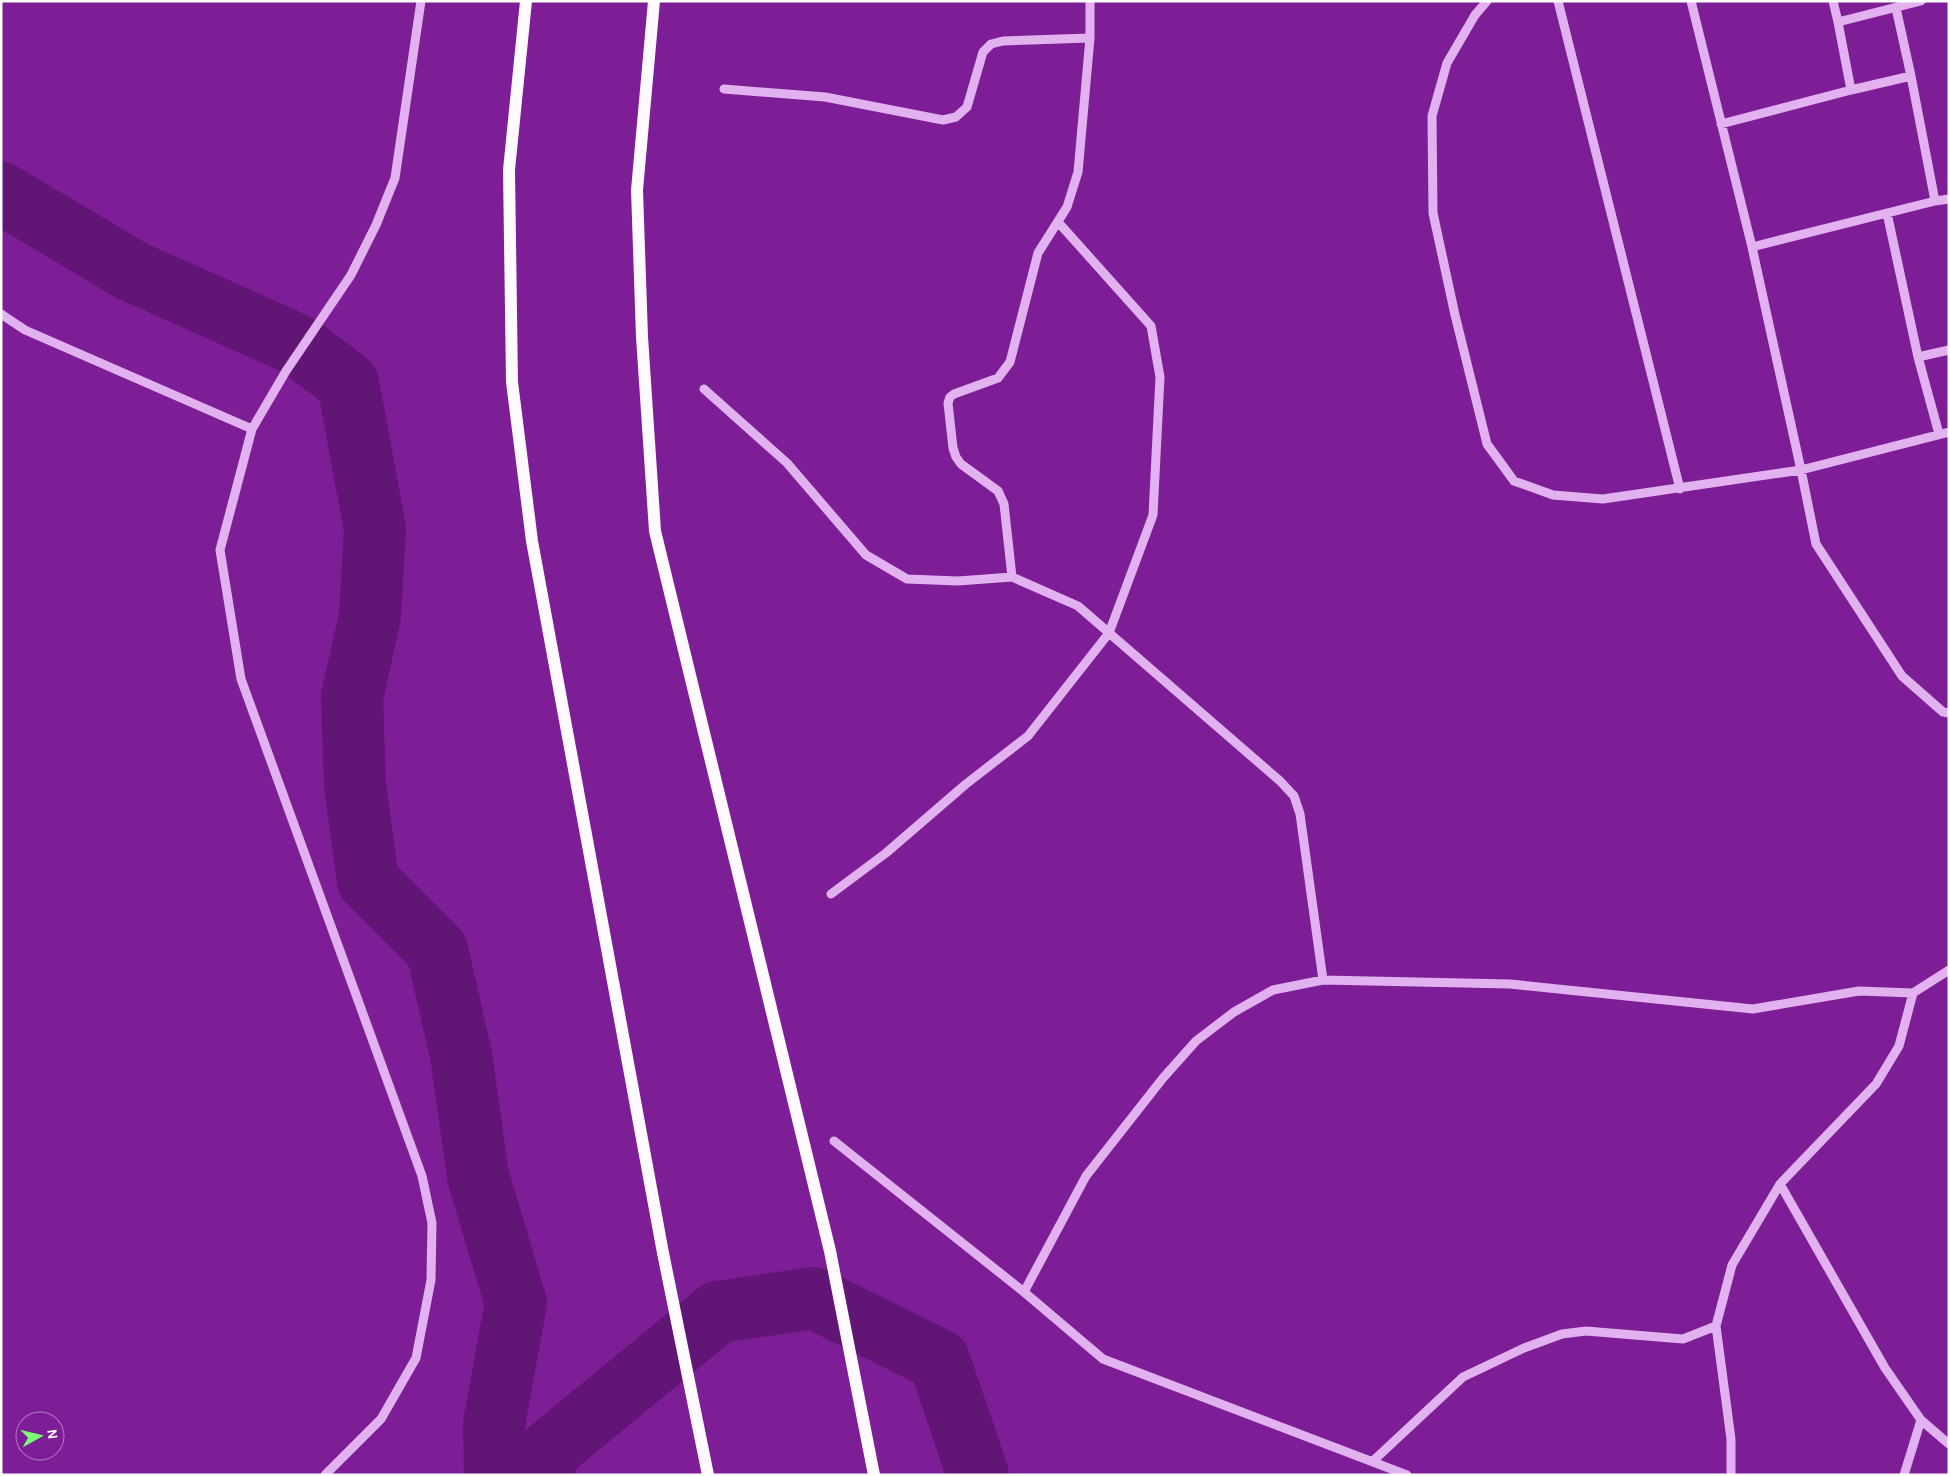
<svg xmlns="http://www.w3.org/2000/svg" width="1950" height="1476" font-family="'Alegreya Sans',sans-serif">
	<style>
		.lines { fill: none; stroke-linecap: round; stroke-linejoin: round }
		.river { stroke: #611574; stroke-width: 62 }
		.minor { stroke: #e1b2ef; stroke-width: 9 }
		.major { stroke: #fefaff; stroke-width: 12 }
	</style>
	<rect width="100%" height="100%" fill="#7d1e96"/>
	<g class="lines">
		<path class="river" d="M1,193L132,271L298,345L348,383L375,529L370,616L352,697L355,785L368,881L437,950L461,1055L478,1176L516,1303L494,1424L495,1475
			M541,1475L551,1449L718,1312L814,1298L939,1360L978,1475"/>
		<path class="minor" d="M1090,1V38L1078,172L1067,207L1038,253L1010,362L998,378L954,394L950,397L948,403L953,448L956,457L961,464L998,491L1004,504L1012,577L1078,606L1280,781L1294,796L1300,814L1323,980
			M1487,1L1475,15L1447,63L1432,116L1433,213L1455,315L1487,444L1514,481L1553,495L1603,499L1801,470L1752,247L1691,1
			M1558,1L1680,489
			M1833,1L1838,22L1921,1
			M1896,8L1911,76
			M1838,22L1851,90L1911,76L1935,201L1949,199
			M724,89L825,97L943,120L956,117L967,107L983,52L991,44L1003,41L1090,38
			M1721,124L1851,90
			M1887,213L1918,357L1949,350
			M1752,247L1935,201
			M1,314L25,330L252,429
			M1918,357L1939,434
			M704,389L787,463L866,555L907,579L958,581L1012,577
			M1949,432L1801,470L1816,544L1902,676L1943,712L1949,713
			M831,894L886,853L966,784L1028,736L1109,633L1153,515L1160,377L1151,326L1058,222
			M834,1141L1024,1292L1103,1359L1407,1475
			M1780,1184L1885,1368L1921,1420
			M1024,1292L1086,1176L1163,1078L1196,1041L1234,1012L1273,990L1323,980L1510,984L1753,1009L1859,991L1913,993
			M1373,1461L1463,1377L1524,1348L1562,1334L1586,1331L1683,1339L1716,1326
			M325,1475L381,1419L416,1358L431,1280L432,1223L422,1176L241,679L220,550L252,429L286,371L351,275L376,225L395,178L421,1
			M1731,1475V1439L1716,1326L1732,1265L1780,1184L1876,1084L1899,1046L1913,993L1949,970
			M1904,1475L1921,1420L1949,1444"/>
		<path class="major" d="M526,1L509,170L512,382L532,541L663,1253L708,1475
			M654,1L637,190L642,337L655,531L830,1251L874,1475"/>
	</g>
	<rect width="1950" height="1476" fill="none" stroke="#ffffff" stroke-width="5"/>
	<g transform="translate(40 1436) rotate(82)"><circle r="24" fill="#7d1e96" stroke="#b178c0"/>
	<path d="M0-4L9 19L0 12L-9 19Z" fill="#7afd72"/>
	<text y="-8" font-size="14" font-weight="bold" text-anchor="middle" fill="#ffffff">N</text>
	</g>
</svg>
